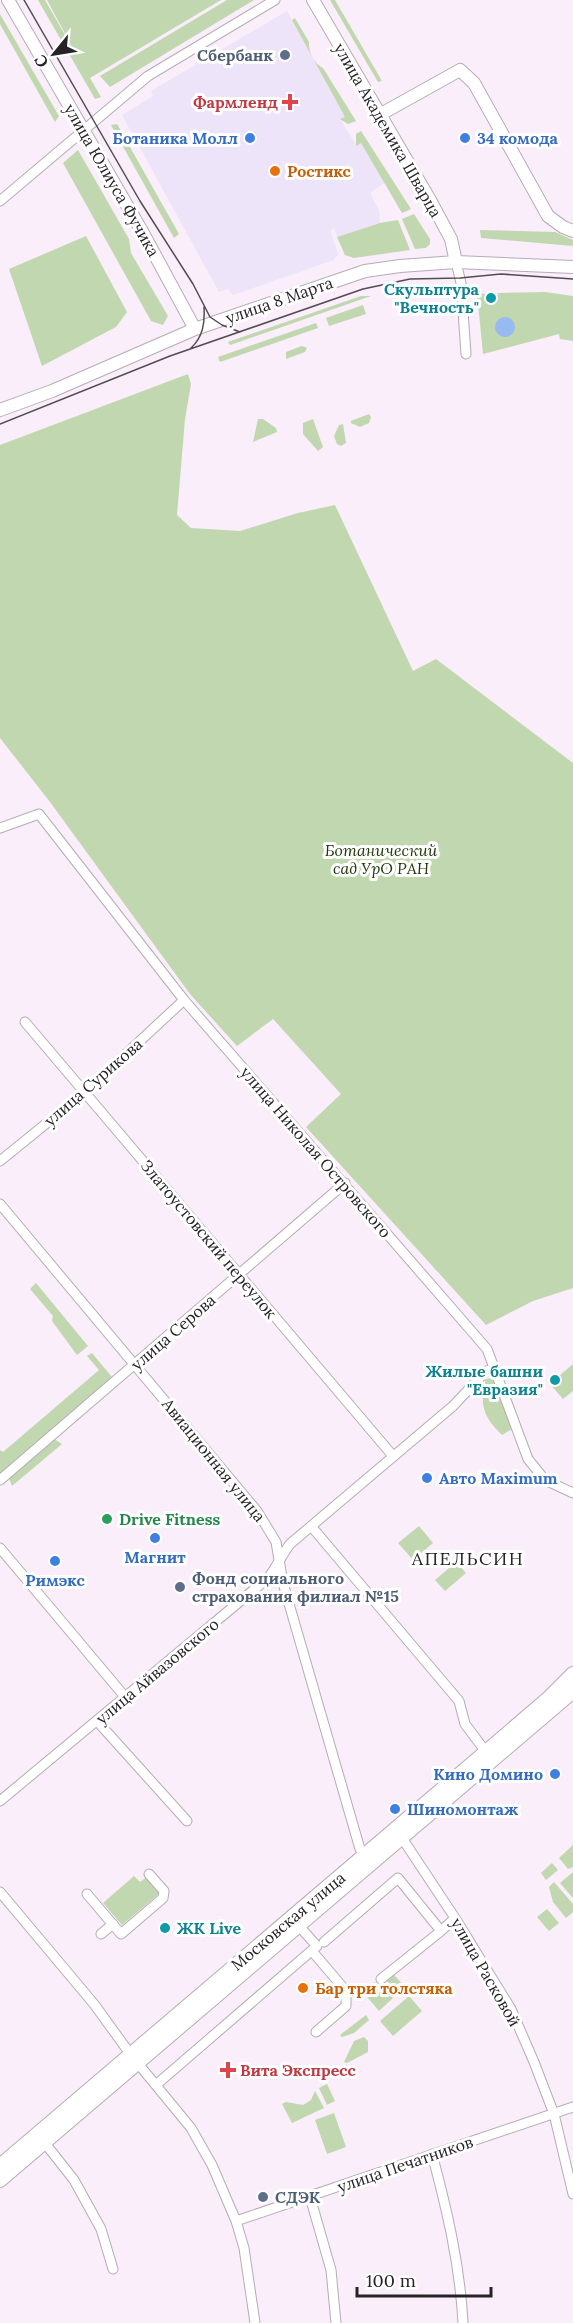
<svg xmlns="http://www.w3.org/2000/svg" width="573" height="2323" font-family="Lora,serif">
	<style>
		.commercial { fill: #ede4f9 }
		.green { fill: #c1d7af }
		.water { fill: #97baf1 }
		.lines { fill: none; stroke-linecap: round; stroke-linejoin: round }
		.street-casing { stroke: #b5acb6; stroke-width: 11 }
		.secondary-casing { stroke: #b5acb6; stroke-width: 14 }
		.primary-casing { stroke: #b5acb6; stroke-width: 16 }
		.street { stroke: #fff; stroke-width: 9 }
		.secondary { stroke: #fff; stroke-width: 12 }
		.primary { stroke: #fff; stroke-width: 14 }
		.tram { stroke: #524d52; stroke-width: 1.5 }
		.service-dot { fill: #5c6f8a; stroke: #fff; stroke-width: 2 }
		.health-dot { fill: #e0444e; stroke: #fff; stroke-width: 2 }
		.shop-dot { fill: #3f7fe0; stroke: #fff; stroke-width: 2 }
		.food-dot { fill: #e8710a; stroke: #fff; stroke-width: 2 }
		.culture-dot { fill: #0f9aa8; stroke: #fff; stroke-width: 2 }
		.leisure-dot { fill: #2e9e5b; stroke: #fff; stroke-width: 2 }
		.labels { text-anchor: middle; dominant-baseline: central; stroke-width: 6; stroke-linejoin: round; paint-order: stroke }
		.service-label { font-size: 16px; font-weight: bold; fill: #4e5e75; stroke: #fff; text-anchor: start }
		.health-label { font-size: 16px; font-weight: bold; fill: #be3a42; stroke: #fff; text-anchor: end }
		.street-label { font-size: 16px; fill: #262226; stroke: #fff }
		.shop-label { font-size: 16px; font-weight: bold; fill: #366cbe; stroke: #fff; text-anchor: start }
		.food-label { font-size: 16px; font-weight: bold; fill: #c56008; stroke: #fff; text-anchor: start }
		.culture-label { font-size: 16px; font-weight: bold; fill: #0d838f; stroke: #fff; text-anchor: end }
		.park-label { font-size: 16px; font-style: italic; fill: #24380d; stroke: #fff }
		.leisure-label { font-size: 16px; font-weight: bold; fill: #27864d; stroke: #fff; text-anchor: start }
		.neighbourhood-label { font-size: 18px; letter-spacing: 1.5px; fill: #262226; stroke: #fff }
	</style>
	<rect width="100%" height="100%" fill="#f9eef9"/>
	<path class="commercial" d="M287,11L345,117L341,120L356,145L361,143L386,182L370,193L379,210L380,223L337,237L334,228L330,230L338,254L334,260L233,295L228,289L219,292L122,115L153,96L151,91Z"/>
	<path class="green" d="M38,0H45L76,54L47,0H221L90,78L101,97L95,99Z
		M227,0H254L110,87L100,76Z
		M330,0H335L382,81L378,82Z
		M0,14L59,116L55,122L0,24Z
		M295,18L309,42C308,51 314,64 323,68L356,121L348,124L340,119L345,117L292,20Z
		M117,124L179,234L174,238L111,125Z
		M361,131L411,209L402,213L361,143L356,146V134Z
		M78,150L129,239L131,253L168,316L163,325L151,321L63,163Z
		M414,214L430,239V244L426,248L415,249L402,219Z
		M398,220L410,250L354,258L345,255L337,237L380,223Z
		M480,230L555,232L573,240V246L481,238Z
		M86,236L127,312L116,327L42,366L9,269Z
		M545,292L573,296V341L560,339L559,334L483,354L477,293L499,295L497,293Z
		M361,296H371L230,345L228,342Z
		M363,305L366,314L329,326L326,318Z
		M316,323L318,328L220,362L218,357Z
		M302,346L307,348L305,352L286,359V352Z
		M188,374L191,384L185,419L177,515L191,528L240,531L298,513L335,505L413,671L436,659L573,763V1288L533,1301L486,1325L306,1127L341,1094L273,1019L237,1046L190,994L50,802L0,738V445Z
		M369,414L371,417L369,423L360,427L351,423V421Z
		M258,419H263L276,428L277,432L253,442Z
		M313,419L323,447L318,451L303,434V423Z
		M343,424L346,443L341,446L337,444L334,436L339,425Z
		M36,1283L88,1346L77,1355L52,1321L53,1316L30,1289Z
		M92,1353L112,1377L0,1474V1450L3,1452L99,1370L87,1356Z
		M573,1364V1391L563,1399L550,1384Z
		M490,1378L498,1385L512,1429L502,1435C491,1425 481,1412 483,1395C484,1389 486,1387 485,1380Z
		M54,1439L62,1444L12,1486L9,1478Z
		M419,1526L433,1543L413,1560L398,1543Z
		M456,1562L466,1573L445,1591L435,1580Z
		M573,1845V1867L568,1869L559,1858Z
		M552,1863L558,1870L546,1880L541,1873Z
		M573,1872V1898L560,1883Z
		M134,1876L140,1882L148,1876L161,1892L122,1925L103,1903Z
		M554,1882L573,1904V1912L566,1918L553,1902L549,1887Z
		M547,1909L559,1923L549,1931L537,1917Z
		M394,1975L405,1987L398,1993L387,1981Z
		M375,1982L377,1985L381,1984L393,1998L379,2011L363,1992Z
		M409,1996L422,2011L393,2036L380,2021Z
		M366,2015L369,2020L354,2033L342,2037L340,2035Z
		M364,2037L368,2041V2052L347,2063L344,2062L354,2041Z
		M327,2084L335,2101L327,2105L319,2088Z
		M315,2091L324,2108L292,2123L282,2104L286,2102L303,2105L311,2100Z
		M334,2113L346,2147L327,2154L315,2120Z"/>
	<path class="water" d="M495 327a10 10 0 1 1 20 0a10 10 0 1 1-20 0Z"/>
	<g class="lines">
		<g class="street-casing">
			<path id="street" d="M0,201L148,76L275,0
				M456,262L461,283L466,354
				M0,828L39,814L184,1000L487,1349L528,1459L545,1480L573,1493
				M25,1022L393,1456
				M0,1161L85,1092L184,1000
				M0,1204L257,1511L276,1542L283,1583L360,1849L370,1857
				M0,1480L345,1183
				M311,1526L459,1701L465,1724L486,1752
				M0,1548L126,1698
				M97,1721L187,1821
				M0,1801L268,1578C277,1567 281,1556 290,1544L453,1406L486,1371L495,1369
				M400,1835L455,1918L511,2009L534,2062L554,2114L573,2194
				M0,1892L94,2004L131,2055L191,2128L212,2165L236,2221L244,2248L255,2323
				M87,1894L121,1934L163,1898L164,1891L149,1874
				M101,1934L113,1924
				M324,1942L398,1878L441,1931L455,1918
				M312,1951L346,1991V2006L316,2032
				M381,1979L441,1931
				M157,2084L317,1946L298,1925
				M44,2142L74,2180L101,2229L113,2269
				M432,2154C447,2210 460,2265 463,2323
				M310,2197L331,2270L336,2323
				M236,2221L573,2107"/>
		</g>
		<g class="secondary-casing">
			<path id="secondary" d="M8,0L143,233L195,329
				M313,0L430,200L451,239L456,262
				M381,114L460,70L474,83L548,216L563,227L573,231
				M0,410L52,391L195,329L365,271L400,266L456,262L573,267"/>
		</g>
		<g class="primary-casing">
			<path id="primary" d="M0,2166L486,1752L549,1698L573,1674
				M0,2180L573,1691"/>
		</g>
		<use href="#street" class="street"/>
		<use href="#secondary" class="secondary"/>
		<use href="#primary" class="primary"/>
		<path class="tram" d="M24,0L140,201L193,284L210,317L222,325L240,332
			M191,348C203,337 205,323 204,307
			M0,424L170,356L363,289L410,279L460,278L501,274L573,279"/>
	</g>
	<g class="service-dot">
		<circle cx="285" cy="55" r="6"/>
		<circle cx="180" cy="1587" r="6"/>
		<circle cx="263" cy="2197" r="6"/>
	</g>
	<g class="health-dot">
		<path d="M287 93h6v6h6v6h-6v6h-6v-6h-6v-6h6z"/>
		<path d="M225 2061h6v6h6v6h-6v6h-6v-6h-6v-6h6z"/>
	</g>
	<g class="shop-dot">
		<circle cx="250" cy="138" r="6"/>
		<circle cx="465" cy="138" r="6"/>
		<circle cx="427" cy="1478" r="6"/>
		<circle cx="155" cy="1538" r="6"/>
		<circle cx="55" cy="1561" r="6"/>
		<circle cx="555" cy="1774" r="6"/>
		<circle cx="395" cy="1809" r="6"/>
	</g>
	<g class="food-dot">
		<circle cx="275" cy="171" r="6"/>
		<circle cx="303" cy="1988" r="6"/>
	</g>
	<g class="culture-dot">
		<circle cx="491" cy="298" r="6"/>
		<circle cx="555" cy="1380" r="6"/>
		<circle cx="165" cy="1928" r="6"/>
	</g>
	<circle class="leisure-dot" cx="107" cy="1519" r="6"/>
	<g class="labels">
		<g class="service-label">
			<text x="273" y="55" text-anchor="end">Сбербанк</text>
			<text x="192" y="1578">Фонд социального<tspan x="192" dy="18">страхования филиал №15</tspan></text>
			<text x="275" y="2197">СДЭК</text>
		</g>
		<g class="health-label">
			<text x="278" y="102">Фармленд</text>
			<text x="240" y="2070" text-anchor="start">Вита Экспресс</text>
		</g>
		<g class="street-label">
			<text transform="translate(388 130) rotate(60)">улица Академика Шварца</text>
			<text transform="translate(112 180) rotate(60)">улица Юлиуса Фучика</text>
			<text transform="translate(279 300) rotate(-19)">улица 8 Марта</text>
			<text transform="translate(93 1082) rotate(-41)">улица Сурикова</text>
			<text transform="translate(316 1152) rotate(49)">улица Николая Островского</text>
			<text transform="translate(209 1239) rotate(50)">Златоустовский переулок</text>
			<text transform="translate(173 1332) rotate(-41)">улица Серова</text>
			<text transform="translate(214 1460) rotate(51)">Авиационная улица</text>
			<text transform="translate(157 1671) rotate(-40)">улица Айвазовского</text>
			<text transform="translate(288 1921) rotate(-40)">Московская улица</text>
			<text transform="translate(486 1972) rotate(60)">улица Расковой</text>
			<text transform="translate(405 2164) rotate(-19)">улица Печатников</text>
		</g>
		<g class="shop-label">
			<text x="238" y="138" text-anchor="end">Ботаника Молл</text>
			<text x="477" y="138">34 комода</text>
			<text x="439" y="1478">Авто Maximum</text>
			<text x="155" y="1557" text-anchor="middle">Магнит</text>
			<text x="55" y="1580" text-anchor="middle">Римэкс</text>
			<text x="543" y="1774" text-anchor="end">Кино Домино</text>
			<text x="407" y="1809">Шиномонтаж</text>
		</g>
		<g class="food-label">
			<text x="287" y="171">Ростикс</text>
			<text x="315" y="1988">Бар три толстяка</text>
		</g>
		<g class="culture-label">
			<text x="479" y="289">Скульптура<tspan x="479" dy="18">"Вечность"</tspan></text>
			<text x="543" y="1371">Жилые башни<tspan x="543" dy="18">"Евразия"</tspan></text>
			<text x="177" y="1928" text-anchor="start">ЖК Live</text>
		</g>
		<g class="park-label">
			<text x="381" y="850">Ботанический<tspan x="381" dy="18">сад УрО РАН</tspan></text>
		</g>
		<g class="leisure-label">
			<text x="119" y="1519">Drive Fitness</text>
		</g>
		<g class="neighbourhood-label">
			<text x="468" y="1558">АПЕЛЬСИН</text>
		</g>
	</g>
	<g transform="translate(54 54) rotate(240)" stroke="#ffffff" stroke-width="4.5" paint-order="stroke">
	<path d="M0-4.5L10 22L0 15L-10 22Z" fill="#262226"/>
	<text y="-9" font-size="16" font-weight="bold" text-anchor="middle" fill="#262226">С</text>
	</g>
	<path d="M357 2287v9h134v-9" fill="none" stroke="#262226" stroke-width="3"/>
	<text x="366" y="2287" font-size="18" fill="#262226" stroke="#ffffff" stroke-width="4.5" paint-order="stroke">100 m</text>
</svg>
